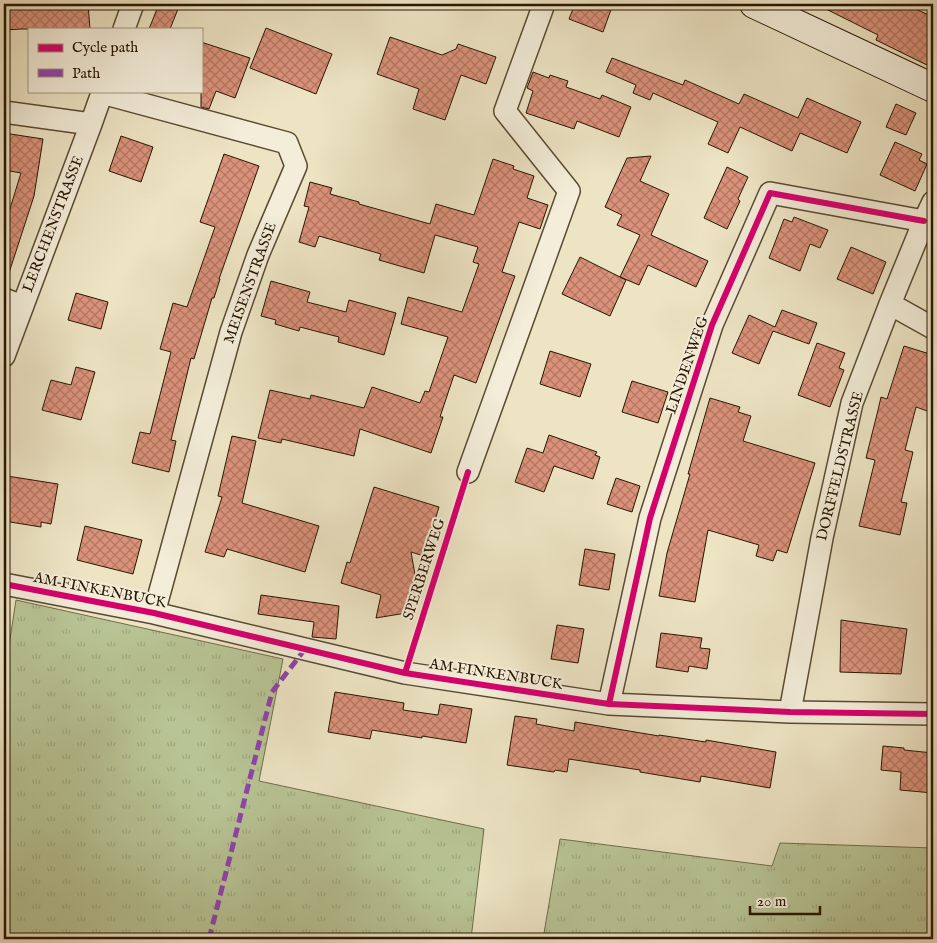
<svg xmlns="http://www.w3.org/2000/svg" width="937" height="943" font-family="'IM FELL English',serif">
	<style>
		.grass { fill: url(#grass-tufts); stroke: #706d4a }
		.building { fill: url(#building-cross-hatch); stroke: #291600 }
		.lines { fill: none; stroke-linecap: round; stroke-linejoin: round }
		.minor-casing { stroke: #5a4a31; stroke-width: 24 }
		.secondary-casing { stroke: #291600; stroke-width: 30 }
		.minor { stroke: #f3edd9; stroke-width: 21 }
		.secondary { stroke: #f3edd9; stroke-width: 28 }
		.quiet { stroke: #8e44ad; stroke-width: 5; stroke-dasharray: 10 5; stroke-linecap: butt }
		.cycleway-casing { stroke: #f3edd9; stroke-width: 9 }
		.cycleway { stroke: #d6006c; stroke-width: 6 }
		.labels { text-anchor: middle; dominant-baseline: central; stroke-width: 4; stroke-linejoin: round; paint-order: stroke }
		.street-label { font-size: 15px; fill: #291600; stroke: #f3edd9 }
	</style>
	<defs>
		<pattern id="grass-tufts" width="24" height="20" patternUnits="userSpaceOnUse" patternTransform="scale(1.25)"><rect width="24" height="20" fill="#b8c495"/><path d="M3 7l-1-3M5 7V3M7 7l1-3M15 17l-1-3M17 17v-4M19 17l1-3" fill="none" stroke="#9ea87f"/></pattern>
		<pattern id="building-cross-hatch" width="8" height="8" patternUnits="userSpaceOnUse" patternTransform="scale(1.25)"><rect width="8" height="8" fill="#db927b"/><path d="M0 0l8 8M0 8l8-8" fill="none" stroke="#b27662"/></pattern>
	</defs>
	<rect width="100%" height="100%" fill="#ede4c4"/>
	<filter id="stains"><feTurbulence type="fractalNoise" baseFrequency=".004" numOctaves="4"/><feColorMatrix values="0 0 0 0 .2 0 0 0 0 .09 0 0 0 0 .02 0 0 0 .5 -.17"/></filter>
	<radialGradient id="worn" r=".72"><stop offset=".6" stop-color="#630" stop-opacity="0"/><stop offset="1" stop-color="#630" stop-opacity=".3"/></radialGradient>
	<path class="grass" d="M16,600L283,659L259,781L484,829L471,939H4V678Z
		M560,839L772,866L780,843L933,848V939H543Z"/>
	<path class="building" d="M4,4H88L90,29H22L4,30Z
		M159,4H180L170,29H149Z
		M575,4H613L603,32L569,19Z
		M816,4H905L933,17V68L876,40L878,35Z
		M266,28L332,54L316,94L250,68Z
		M390,37L442,55L456,49L458,44L496,57L486,84L461,75L445,120L413,109L419,89L377,74Z
		M201,42L250,58L235,98L216,91L209,109L201,107Z
		M612,58L683,85L685,80L739,104L744,94L798,118L807,98L861,122L847,153L800,133L792,151L740,127L728,153L708,144L718,122L653,93L650,100L633,93L636,85L606,72Z
		M533,72L549,78L550,75L568,81L566,87L600,99L602,95L631,107L619,137L577,121L574,129L526,113L533,91L527,88Z
		M896,104L916,113L906,135L886,127Z
		M4,133L43,139L34,196L7,279L4,278V228L21,173L4,170Z
		M121,136L153,147L141,182L109,171Z
		M895,142L922,154L919,160L927,164L915,191L880,175Z
		M224,154L259,166L219,279H220L214,298H212L194,359L191,358L171,440L176,441L169,472L132,463L140,432L150,434L171,352L160,349L173,303L187,307L215,227L200,222Z
		M651,156L640,181L669,194L651,235L708,261L696,287L648,265L639,285L620,277L640,235L617,225L622,215L605,207L627,158Z
		M493,159L514,166L513,169L534,176L527,198L548,205L540,229L519,222L502,272L515,276L476,383L454,375L440,417H443L431,453L360,429L354,456L282,439L281,443L258,438L270,390L310,399L311,395L364,408L372,387L420,403L425,391L429,392L448,337L401,324L408,297L462,312L479,264L473,262L478,247L435,235L424,273L379,260L381,254L319,236L315,247L299,242L309,207L304,206L310,182L332,188L330,194L359,202V204L430,224L436,204L474,215Z
		M727,167L748,177L738,199L740,201L727,229L704,218Z
		M794,217L828,230L820,248L810,244L800,271L769,258L784,219L792,222Z
		M851,247L886,262L873,294L837,279Z
		M580,257L626,280L610,316L562,294Z
		M271,281L310,292L307,302L346,312L349,300L396,313L384,355L338,342L339,337L319,332L300,327L299,331L275,324L276,320L261,316Z
		M76,293L108,302L101,329L68,320Z
		M782,310L817,323L809,344L773,331L759,364L732,353L749,315L775,327Z
		M817,343L845,353L839,368L844,370L830,407L798,395Z
		M904,346L933,355V413L916,407L905,450L913,452L901,502L907,503L900,535L859,526L875,460L866,458L878,410L881,397L887,399Z
		M550,351L591,364L580,397L540,384Z
		M76,367L95,372L81,420L42,410L51,380L71,385Z
		M632,381L668,392L658,423L622,412Z
		M710,398L740,407L738,412L751,416L743,441L815,463L787,553L777,550L773,561L756,556L759,545L708,530L695,602L659,596L667,553L690,474H688Z
		M549,435L597,452L595,455L600,457L593,479L554,466L544,492L515,482L527,448L543,453Z
		M232,436L256,441L242,503L319,526L305,572L227,549L224,557L205,552L222,497L218,496Z
		M7,476L58,484L51,524L41,522V527L4,521V501Z
		M616,478L640,486L632,512L607,504Z
		M374,487L439,507L424,556L411,552L418,592L409,593L412,612L376,618L381,595L341,583L347,562L350,563Z
		M85,526L142,540L133,574L77,560Z
		M585,549L615,554L609,590L579,585Z
		M261,595L339,606L336,639L312,637L314,622L258,614Z
		M841,620L907,629L901,674L840,672Z
		M557,625L584,629L578,663L551,659Z
		M661,633L702,638L700,648L710,649L707,669L689,666L688,672L656,667Z
		M335,692L404,703L403,710L438,715L440,704L472,709L466,743L422,736V738L372,730L370,739L328,732Z
		M515,716L537,719L536,724L574,731L575,722L659,736V735L706,742V740L776,752L770,788L701,776L700,782L640,772V770L569,759L567,772L555,770L554,772L507,765Z
		M883,746L904,748V750L933,753V793L900,790L901,772L881,770Z"/>
	<g class="lines">
		<g class="minor-casing">
			<path id="minor" d="M124,29L133,4
				M103,91L102,93L287,143L296,166L258,255L231,332L154,613
				M4,112L91,124
				M4,299L22,306
				M890,304L933,328
				M4,356L91,124L102,93
				M468,472L569,191L505,111L544,4
				M4,584L154,613L405,673L609,704L790,712L933,714
				M609,704L650,518L712,325L770,193L924,221
				M790,712L822,538L852,403L890,304L924,221L933,202"/>
		</g>
		<g class="secondary-casing">
			<path id="secondary" d="M754,4L933,88"/>
		</g>
		<use href="#minor" class="minor"/>
		<use href="#secondary" class="secondary"/>
		<path class="quiet" d="M209,939L272,692L305,649"/>
		<g class="cycleway-casing">
			<path id="cycleway" d="M4,584L154,613L405,673L609,704L790,712L933,714
				M405,673L468,472
				M609,704L650,518L712,325L770,193L924,221"/>
		</g>
		<use href="#cycleway" class="cycleway"/>
	</g>
	<g class="labels">
		<g class="street-label">
			<text transform="translate(53 224) rotate(-69)">LERCHENSTRASSE</text>
			<text transform="translate(250 283) rotate(-70)">MEISENSTRASSE</text>
			<text transform="translate(687 365) rotate(-71)">LINDENWEG</text>
			<text transform="translate(840 466) rotate(-76)">DORFFELDSTRASSE</text>
			<text transform="translate(424 569) rotate(-72)">SPERBERWEG</text>
			<text transform="translate(100 590) rotate(11)">AM FINKENBUCK</text>
			<text transform="translate(496 674) rotate(9)">AM FINKENBUCK</text>
		</g>
	</g>
	<rect width="937" height="943" fill="none" stroke="#ede4c4" stroke-width="20"/>
	<rect x="5" y="5" width="927" height="933" fill="none" stroke="#291600" stroke-width="2.5"/>
	<rect x="10" y="10" width="917" height="923" fill="none" stroke="#291600"/>
	<rect x="28" y="28" width="175" height="65" fill="#f3edd9" stroke="#a29782"/>
	<rect x="38" y="44" width="25" height="8" fill="#d6006c" stroke="#a29782"/>
	<text x="72" y="52" font-size="15" fill="#291600">Cycle path</text>
	<rect x="38" y="69" width="25" height="8" fill="#8e44ad" stroke="#a29782"/>
	<text x="72" y="78" font-size="15" fill="#291600">Path</text>
	<path d="M750 906v8h70v-8" fill="none" stroke="#291600" stroke-width="2.5"/>
	<text x="757" y="906" font-size="15" fill="#291600" stroke="#f3edd9" stroke-width="4" paint-order="stroke">20 m</text>
	<rect width="100%" height="100%" filter="url(#stains)"/>
	<rect width="100%" height="100%" fill="url(#worn)"/>
</svg>
